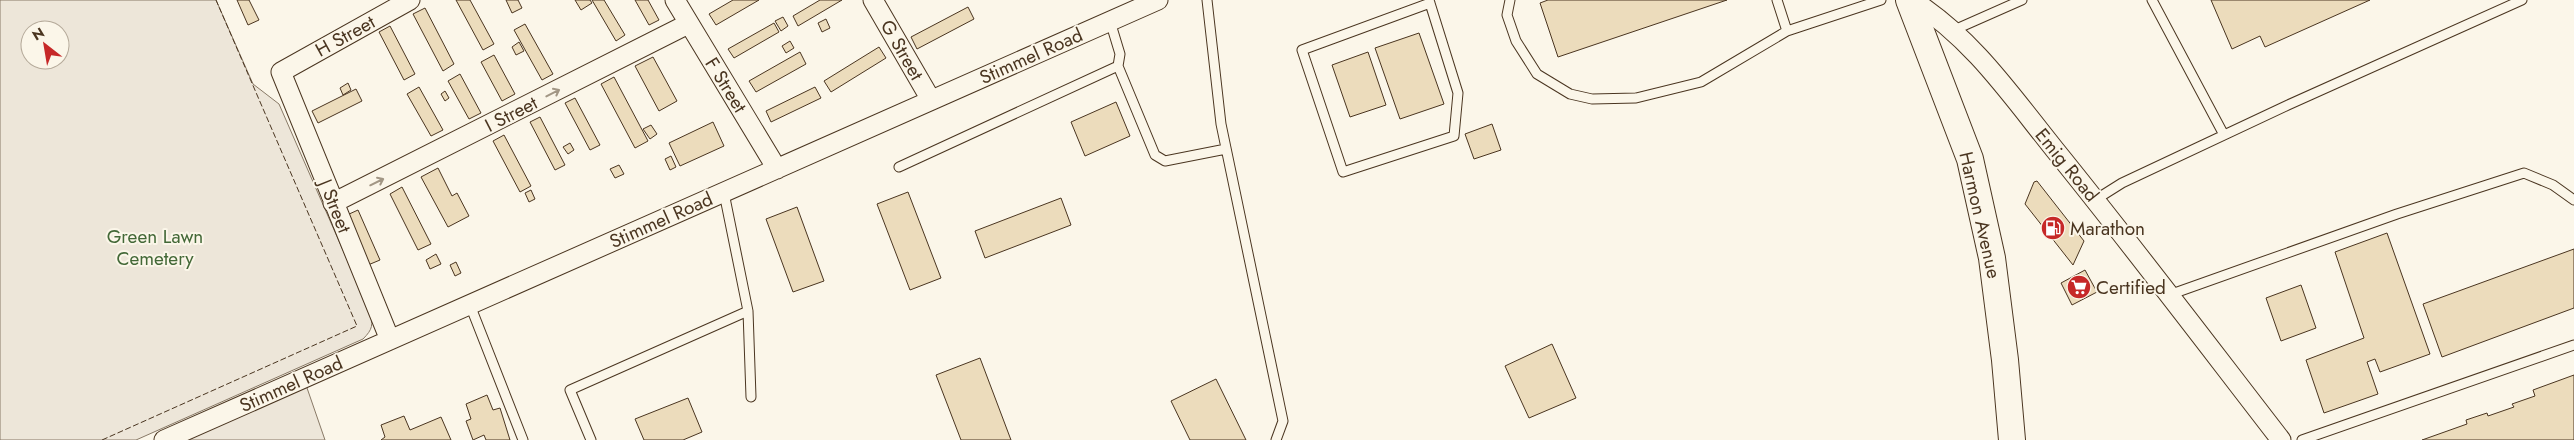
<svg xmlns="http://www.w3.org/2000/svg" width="2574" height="440" font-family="Jost,sans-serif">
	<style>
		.green { fill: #ede6d9; stroke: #887966; fill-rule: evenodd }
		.building { fill: #ecdcbc; stroke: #4a3520 }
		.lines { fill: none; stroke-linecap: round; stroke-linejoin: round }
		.lane-casing { stroke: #4a3520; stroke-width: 11 }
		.street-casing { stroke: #4a3520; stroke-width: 21 }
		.secondary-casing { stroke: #4a3520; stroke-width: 28 }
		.lane { stroke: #fbf6e9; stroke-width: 9 }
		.street { stroke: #fbf6e9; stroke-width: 19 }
		.secondary { stroke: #fbf6e9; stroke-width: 26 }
		.fence { stroke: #4a3520; stroke-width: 1; stroke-dasharray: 6 2.5; stroke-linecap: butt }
		.oneway { stroke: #a29684 }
		.labels { text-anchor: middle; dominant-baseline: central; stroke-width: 4; stroke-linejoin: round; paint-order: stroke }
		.street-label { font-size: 19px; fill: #4a3520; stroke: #fbf6e9 }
		.poi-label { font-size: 19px; fill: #4a3520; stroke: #fbf6e9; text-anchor: start }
		.park-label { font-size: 19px; fill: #436837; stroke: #fbf6e9 }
	</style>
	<rect width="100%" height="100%" fill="#fbf6e9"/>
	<path class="green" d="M0,0H216L253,84L279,104L370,312C373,325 373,329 363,339L136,440H0ZM30,30H60V60H30Z
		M306,385L325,440H185Z"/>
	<path class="building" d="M237,0H249L259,20L248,25Z
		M456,0H470L494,44L483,50Z
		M506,0H518L522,8L512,13Z
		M575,0H590L592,3L581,10Z
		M592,0H604L625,35L616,41Z
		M635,0H648L659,20L649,25Z
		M733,0H759L716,25L709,14Z
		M820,0H842L798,26L793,16Z
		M1548,0H1727L1558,57L1540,3Z
		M2211,0H2370L2265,47L2260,36L2232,49Z
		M968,7L974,19L917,49L911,37Z
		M425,8L454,64L443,71L413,14Z
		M783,17L788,26L781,31L775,21Z
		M826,19L830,28L822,32L818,23Z
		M774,23L779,32L734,58L728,49Z
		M525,24L553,74L542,80L514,30Z
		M390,26L415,74L404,80L379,32Z
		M1419,33L1444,104L1400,119L1375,48Z
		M790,41L794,48L786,53L782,46Z
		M519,42L524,51L516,55L512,47Z
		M879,47L886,58L831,92L824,81Z
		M800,52L806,64L756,92L749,81Z
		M1368,52L1386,105L1350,117L1332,65Z
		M494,55L515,94L502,101L481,62Z
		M653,57L677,101L659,111L635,66Z
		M460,74L481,113L469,119L448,81Z
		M614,77L648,141L635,148L601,84Z
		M348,83L351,90L343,95L340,88Z
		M419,87L443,130L431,136L407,94Z
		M815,87L821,98L771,122L766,111Z
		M356,89L362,101L318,123L312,111Z
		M445,91L449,98L445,101L441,94Z
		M575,98L600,145L590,150L565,103Z
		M1116,102L1130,136L1085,156L1071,122Z
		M540,117L565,165L555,170L530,122Z
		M713,122L724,146L680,166L669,143Z
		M1492,124L1501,150L1474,159L1465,134Z
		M651,125L657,134L650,139L643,129Z
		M504,135L531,186L520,192L493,141Z
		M570,143L574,150L568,154L563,147Z
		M671,156L676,167L670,170L665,159Z
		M619,165L624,174L615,178L610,169Z
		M438,168L452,196L457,193L469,216L448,227L421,177Z
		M2037,181L2084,241L2073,265L2025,204L2034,182Z
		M402,187L431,244L418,250L390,194Z
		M531,190L535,199L529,202L525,193Z
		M908,192L941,278L910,290L877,204Z
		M1061,198L1071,225L985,258L975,231Z
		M797,207L824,281L793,292L766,219Z
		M358,210L380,260L368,265L347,215Z
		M2387,233L2430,354L2380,372L2375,359L2367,362L2378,394L2324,413L2306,360L2364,338L2335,252Z
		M2574,249V308L2442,357L2423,304Z
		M436,254L441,264L430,269L426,260Z
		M456,262L461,273L455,276L450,265Z
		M2085,270L2097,292L2072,305L2061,283Z
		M2301,285L2316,328L2281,341L2266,298Z
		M1552,344L1576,398L1529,418L1505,366Z
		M980,358L1011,440H961L936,375Z
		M2574,375V440H2422L2467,424L2466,420L2487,413L2488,416L2514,407L2512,404L2535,396L2533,390Z
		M1216,379L1246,440H1190L1171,401Z
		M487,395L493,410L500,408L510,440H486L484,435L473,440L466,421L471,419L466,404Z
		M688,398L702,432L683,440H644L635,419Z
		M404,416L410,430L441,417L451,440H381L385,437L381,425Z"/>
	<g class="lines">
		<g class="lane-casing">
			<path id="lane" d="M1207,0L1221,124L1283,421L1276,440
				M1429,0L1458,93L1454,136L1343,172L1302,50L1430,3
				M1510,0L1507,15L1516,41L1537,74L1570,94L1592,99L1636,98L1701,82L1787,31L1881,0
				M1777,0L1787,31
				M2152,0L2224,135
				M1954,30L2022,0
				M1118,66L1155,155L1165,161L1226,149
				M899,167L1118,66L1120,54L1110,21
				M2095,200L2122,183L2288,105L2522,0
				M2169,295L2397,214L2524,173L2553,185L2574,200
				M470,305L523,440
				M748,311L751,397
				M591,440L570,390L748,311L724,193
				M2302,440L2574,345"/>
		</g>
		<g class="street-casing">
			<path id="street" d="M675,0L777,169
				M873,0L931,100
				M1912,0C1973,39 2010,94 2055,150C2132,245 2206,343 2281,440
				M333,203L688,24
				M390,340L281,72L410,0
				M164,440L1158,0"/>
		</g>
		<g class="secondary-casing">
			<path id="secondary" d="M1909,0L1970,159L1992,258L2005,360L2012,440"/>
		</g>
		<use href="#lane" class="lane"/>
		<use href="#street" class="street"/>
		<use href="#secondary" class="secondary"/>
		<path class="fence" d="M102,440L357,326L216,0"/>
	</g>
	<defs><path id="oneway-shaft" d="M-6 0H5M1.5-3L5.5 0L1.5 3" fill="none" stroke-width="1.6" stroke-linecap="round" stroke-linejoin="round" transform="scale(1.25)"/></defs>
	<g class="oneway">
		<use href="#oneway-shaft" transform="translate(553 93) rotate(-27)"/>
		<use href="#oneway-shaft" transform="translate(377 182) rotate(-26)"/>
	</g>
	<defs>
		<g id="fuel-disc" transform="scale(1.25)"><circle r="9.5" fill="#c62828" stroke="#fbf6e9"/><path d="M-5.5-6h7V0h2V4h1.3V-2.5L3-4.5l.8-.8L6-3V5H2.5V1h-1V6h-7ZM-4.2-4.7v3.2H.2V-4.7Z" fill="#fff"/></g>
		<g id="supermarket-disc" transform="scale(1.25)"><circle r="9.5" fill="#c62828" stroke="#fbf6e9"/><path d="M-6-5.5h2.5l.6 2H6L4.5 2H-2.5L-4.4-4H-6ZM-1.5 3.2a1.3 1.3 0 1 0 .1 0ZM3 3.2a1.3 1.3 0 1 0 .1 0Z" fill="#fff"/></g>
	</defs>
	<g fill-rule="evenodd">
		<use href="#fuel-disc" x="2053" y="228"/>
		<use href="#supermarket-disc" x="2079" y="287"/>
	</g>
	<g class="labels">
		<g class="street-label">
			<text transform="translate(345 36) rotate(-29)">H Street</text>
			<text transform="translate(902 50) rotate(60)">G Street</text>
			<text transform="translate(1031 56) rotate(-24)">Stimmel Road</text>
			<text transform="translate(726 85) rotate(58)">F Street</text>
			<text transform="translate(511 114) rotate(-27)">I Street</text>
			<text transform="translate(2067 165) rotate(51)">Emig Road</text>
			<text transform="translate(335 206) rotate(68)">J Street</text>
			<text transform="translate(1980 215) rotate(77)">Harmon Avenue</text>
			<text transform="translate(661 220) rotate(-24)">Stimmel Road</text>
			<text transform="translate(291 384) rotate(-24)">Stimmel Road</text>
		</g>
		<g class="poi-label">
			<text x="2070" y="228">Marathon</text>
			<text x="2096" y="287">Certified</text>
		</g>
		<g class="park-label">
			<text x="155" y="236">Green Lawn<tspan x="155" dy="22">Cemetery</tspan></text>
		</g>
	</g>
	<g transform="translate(45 45) rotate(329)"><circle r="24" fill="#fbf6e9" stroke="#b4a999"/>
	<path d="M0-4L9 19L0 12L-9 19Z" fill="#c62828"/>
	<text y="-8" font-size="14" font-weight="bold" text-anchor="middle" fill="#4a3520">N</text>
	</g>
</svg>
